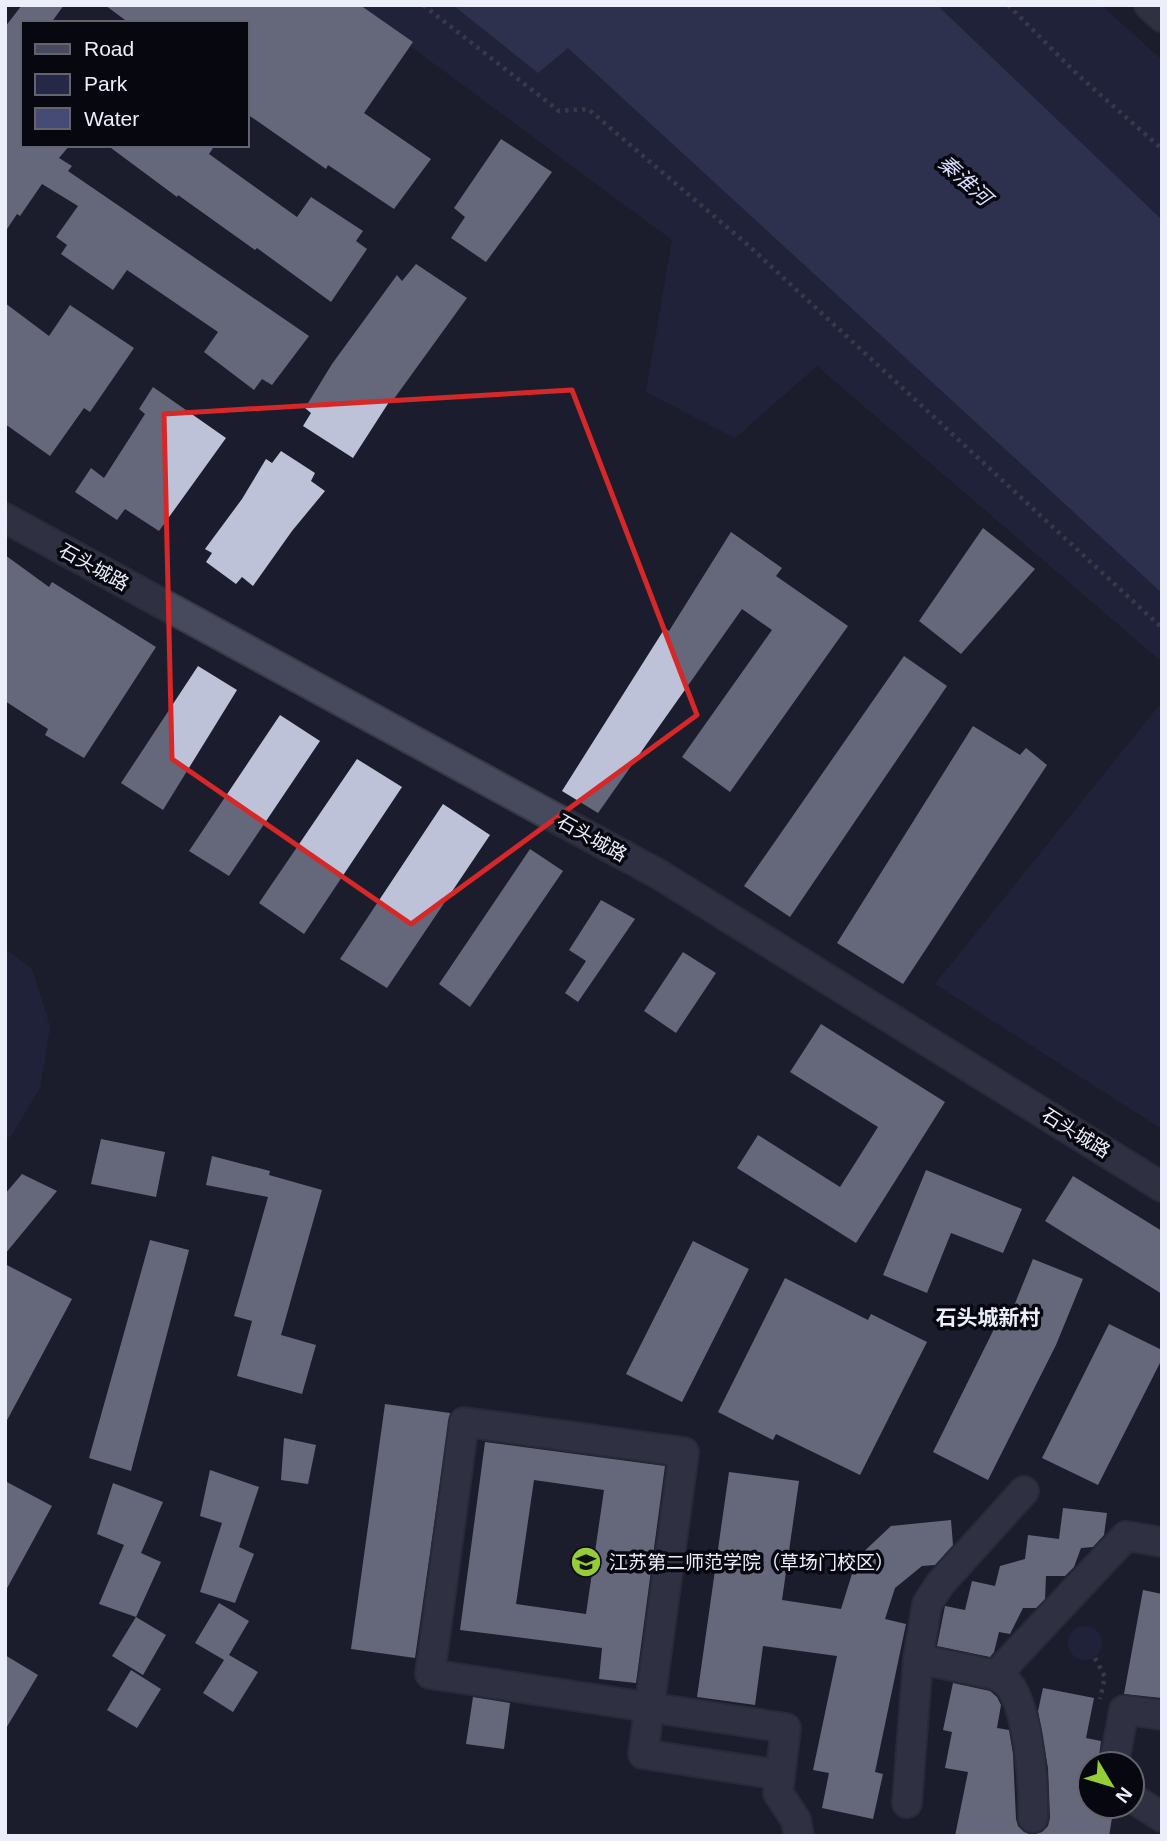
<svg xmlns="http://www.w3.org/2000/svg" width="1167" height="1841" font-family="Arial,'Noto Sans SC',sans-serif">
	<style>
		.green { fill: #252947 }
		.water { fill: #464b76 }
		.building { fill: #bec2d8; fill-rule: evenodd }
		.lines { fill: none; stroke-linecap: round; stroke-linejoin: round }
		.minor-casing { stroke: #393a47; stroke-width: 32 }
		.path { stroke: #5a5c6b; stroke-width: 4.5; stroke-dasharray: 3.5 5; stroke-linecap: butt }
		.minor { stroke: #474a5d; stroke-width: 28 }
		.marked { fill: none; stroke: #d62828; stroke-width: 5; stroke-linejoin: round }
		.labels { text-anchor: middle; dominant-baseline: central; stroke-width: 7; stroke-linejoin: round; paint-order: stroke }
		.street-label { font-size: 19px; fill: #eceefa; stroke: #07080f }
		.poi-label { font-size: 19px; fill: #eceefa; stroke: #07080f; text-anchor: start }
		.water-label { font-size: 21px; font-style: italic; fill: #d9defc; stroke: #07080f }
		.neighbourhood-label { font-size: 21px; font-weight: bold; fill: #eceefa; stroke: #07080f }
	</style>
	<rect width="100%" height="100%" fill="#1b1d2e"/>
	<path class="green" d="M355,5H1101L1162,60V662L817,366L735,438L646,392L672,240Z
		M1162,702V1129L935,984Z
		M5,949L32,969L50,1026L40,1088L11,1136L5,1140Z
		M1068 1643a17 17 0 1 1 34 0a17 17 0 1 1-34 0Z"/>
	<path class="water" d="M453,5H937L1162,220V593L568,48L538,73Z"/>
	<path class="building" d="M22,5H64L51,23H23V145H70L59,158L72,166L68,171L309,336L272,385L262,379L254,390L204,352L218,332L127,270L113,290L61,254L67,245L56,237L78,206L42,184L20,216L17,214L5,232V27Z
		M105,5H360L413,42L364,113L431,159L394,209L328,165L326,169L247,114V23H129Z
		M501,139L552,172L486,262L451,238L465,217L454,208Z
		M107,145H215L209,154L297,217L311,197L363,231L356,241L367,249L331,302L257,248L255,250L178,195L177,197Z
		M416,264L467,298L391,403L389,402L353,458L303,426L311,413L305,408L332,364L397,275L402,281Z
		M5,303L49,336L70,305L134,348L90,412L84,408L50,456L5,424Z
		M153,387L226,438L159,531L125,509L117,520L75,492L91,468L104,478L145,414L139,409Z
		M281,451L315,473L311,481L325,491L292,531L253,586L242,577L236,584L206,562L212,553L205,549L242,499L266,459L272,463Z
		M983,528L1035,569L961,654L919,621Z
		M731,532L782,568L776,576L848,626L730,792L682,757L772,630L742,609L598,813L562,791L665,628L669,631Z
		M5,555L49,587L52,582L156,647L84,758L45,735L48,729L5,701Z
		M904,656L947,686L790,917L744,886Z
		M198,666L237,690L163,810L121,783Z
		M280,715L320,741L229,876L189,851Z
		M973,726L1020,755L1026,748L1047,765L903,984L837,943Z
		M357,759L402,787L304,934L259,903Z
		M443,804L490,835L387,988L340,959Z
		M530,849L563,871L470,1007L439,984Z
		M601,900L635,919L578,1002L565,993L586,961L569,950Z
		M683,952L716,973L676,1033L644,1011Z
		M821,1024L945,1102L856,1243L737,1168L758,1135L840,1187L878,1127L790,1072Z
		M101,1139L165,1152L156,1197L91,1184Z
		M212,1156L270,1171L269,1175L322,1190L281,1335L316,1345L302,1394L237,1376L252,1321L234,1316L268,1197L206,1185Z
		M926,1170L1022,1209L1003,1253L951,1233L927,1293L883,1275Z
		M22,1174L57,1191L5,1254V1194Z
		M1073,1176L1162,1231V1294L1045,1221Z
		M150,1240L189,1250L131,1471L89,1458Z
		M693,1241L749,1269L682,1402L626,1374Z
		M1033,1259L1083,1279L1056,1345L988,1480L933,1452L999,1319L1007,1323Z
		M5,1264L72,1299L5,1424Z
		M785,1278L868,1320L871,1314L927,1342L860,1475L776,1434L773,1440L718,1412Z
		M1109,1324L1162,1350V1359L1098,1485L1042,1458Z
		M385,1404L450,1413L415,1658L351,1649Z
		M284,1438L316,1445L308,1484L281,1480Z
		M485,1442L665,1466L636,1683L599,1679L602,1648L460,1630ZM534,1480L604,1490L586,1614L516,1604Z
		M210,1470L259,1487L239,1547L254,1554L235,1603L200,1592L222,1523L200,1516Z
		M729,1472L799,1481L782,1600L841,1609L857,1558L891,1526L951,1520L953,1545L935,1565L922,1566L895,1588L885,1619L906,1624L875,1772L883,1774L873,1819L822,1808L829,1773L813,1770L837,1656L763,1646L755,1705L697,1697Z
		M5,1481L52,1506L5,1592Z
		M113,1483L163,1502L141,1553L161,1562L136,1617L99,1604L124,1545L97,1534Z
		M1063,1508L1107,1513L1104,1535L1093,1547L1081,1548L1074,1567L1065,1576H1046L1045,1599L1036,1608H1023L1010,1634L999,1632L994,1652L990,1657L937,1646L945,1606L965,1610L972,1581L995,1586L1000,1566L1025,1559L1028,1535L1059,1539Z
		M1143,1590L1162,1594V1698L1124,1694Z
		M219,1603L249,1621L229,1655L258,1672L233,1712L203,1693L224,1660L195,1643Z
		M136,1617L166,1635L143,1675L112,1656Z
		M5,1655L38,1675L5,1730Z
		M131,1670L161,1689L137,1728L107,1710Z
		M953,1683L990,1691L997,1697L1001,1705L997,1728L1009,1730L1013,1754L1016,1819L1018,1826L1024,1832L1032,1835L1042,1832L1048,1826L1050,1818L1048,1768L1038,1711L1043,1688L1094,1698L1086,1738L1101,1741L1098,1764H1090V1806H1114L1109,1836H955L968,1772L945,1768L952,1732L943,1730Z
		M473,1697L510,1703L504,1749L466,1744Z"/>
	<g class="lines">
		<g class="minor-casing">
			<path id="minor" d="M1149,5L1162,17
				M5,518L660,875L1162,1187
				M918,1659L927,1604L940,1584L1024,1491
				M1114,1764L1124,1710L1162,1715
				M780,1775L643,1754L684,1452L464,1422L430,1674L786,1728L778,1793L796,1820L799,1836
				M1132,1798L1162,1817
				M907,1803L918,1659L996,1675
				M1033,1818C1034,1784 1029,1718 1012,1689C1009,1683 1002,1679 996,1675L1126,1536L1162,1542"/>
		</g>
		<path class="path" d="M423,5L559,111L588,109L749,246L1162,628
			M1008,5L1078,75L1162,149
			M1095,1658L1105,1677L1100,1699"/>
		<use href="#minor" class="minor"/>
	</g>
	<path d="M0 0H1167V1841H0ZM572,390L697,715L411,924L172,759L164,414Z" fill="#1b1d2e" fill-opacity=".55" fill-rule="evenodd"/>
	<path class="marked" d="M572,390L697,715L411,924L172,759L164,414Z"/>
	<defs>
		<g id="university-disc" transform="scale(1.575)"><circle r="9.5" fill="#97cc39" stroke="#07080f"/><path d="M0-5L7-2L0 1L-7-2ZM-4 1L0 2.5L4 1V4Q0 6-4 4Z" fill="#111"/></g>
	</defs>
	<g fill-rule="evenodd">
		<use href="#university-disc" x="586" y="1562"/>
	</g>
	<g class="labels">
		<g class="street-label">
			<text transform="translate(94 567) rotate(29)">石头城路</text>
			<text transform="translate(592 838) rotate(29)">石头城路</text>
			<text transform="translate(1076 1133) rotate(32)">石头城路</text>
		</g>
		<g class="poi-label">
			<text x="609" y="1562">江苏第二师范学院（草场门校区）</text>
		</g>
		<g class="water-label">
			<text transform="translate(965 180) rotate(42)">秦淮河</text>
		</g>
		<g class="neighbourhood-label">
			<text x="988" y="1317">石头城新村</text>
		</g>
	</g>
	<rect width="1167" height="1841" fill="none" stroke="#eceefa" stroke-width="14"/>
	<rect x="21" y="21" width="228" height="126" fill="#07080f" stroke="#63646d" stroke-width="2"/>
	<rect x="35" y="44" width="35" height="10" fill="#474a5d" stroke="#63646d" stroke-width="2"/>
	<text x="84" y="56" font-size="21" fill="#eceefa">Road</text>
	<rect x="35" y="74" width="35" height="21" fill="#252947" stroke="#63646d" stroke-width="2"/>
	<text x="84" y="91" font-size="21" fill="#eceefa">Park</text>
	<rect x="35" y="108" width="35" height="21" fill="#464b76" stroke="#63646d" stroke-width="2"/>
	<text x="84" y="126" font-size="21" fill="#eceefa">Water</text>
	<g transform="translate(1111 1785) rotate(128)"><circle r="33" fill="#07080f" stroke="#63646d" stroke-width="2"/>
	<path d="M0-5L12 26L0 18L-12 26Z" fill="#97cc39"/>
	<text y="-10" font-size="19" font-weight="bold" text-anchor="middle" fill="#eceefa">N</text>
	</g>
</svg>
